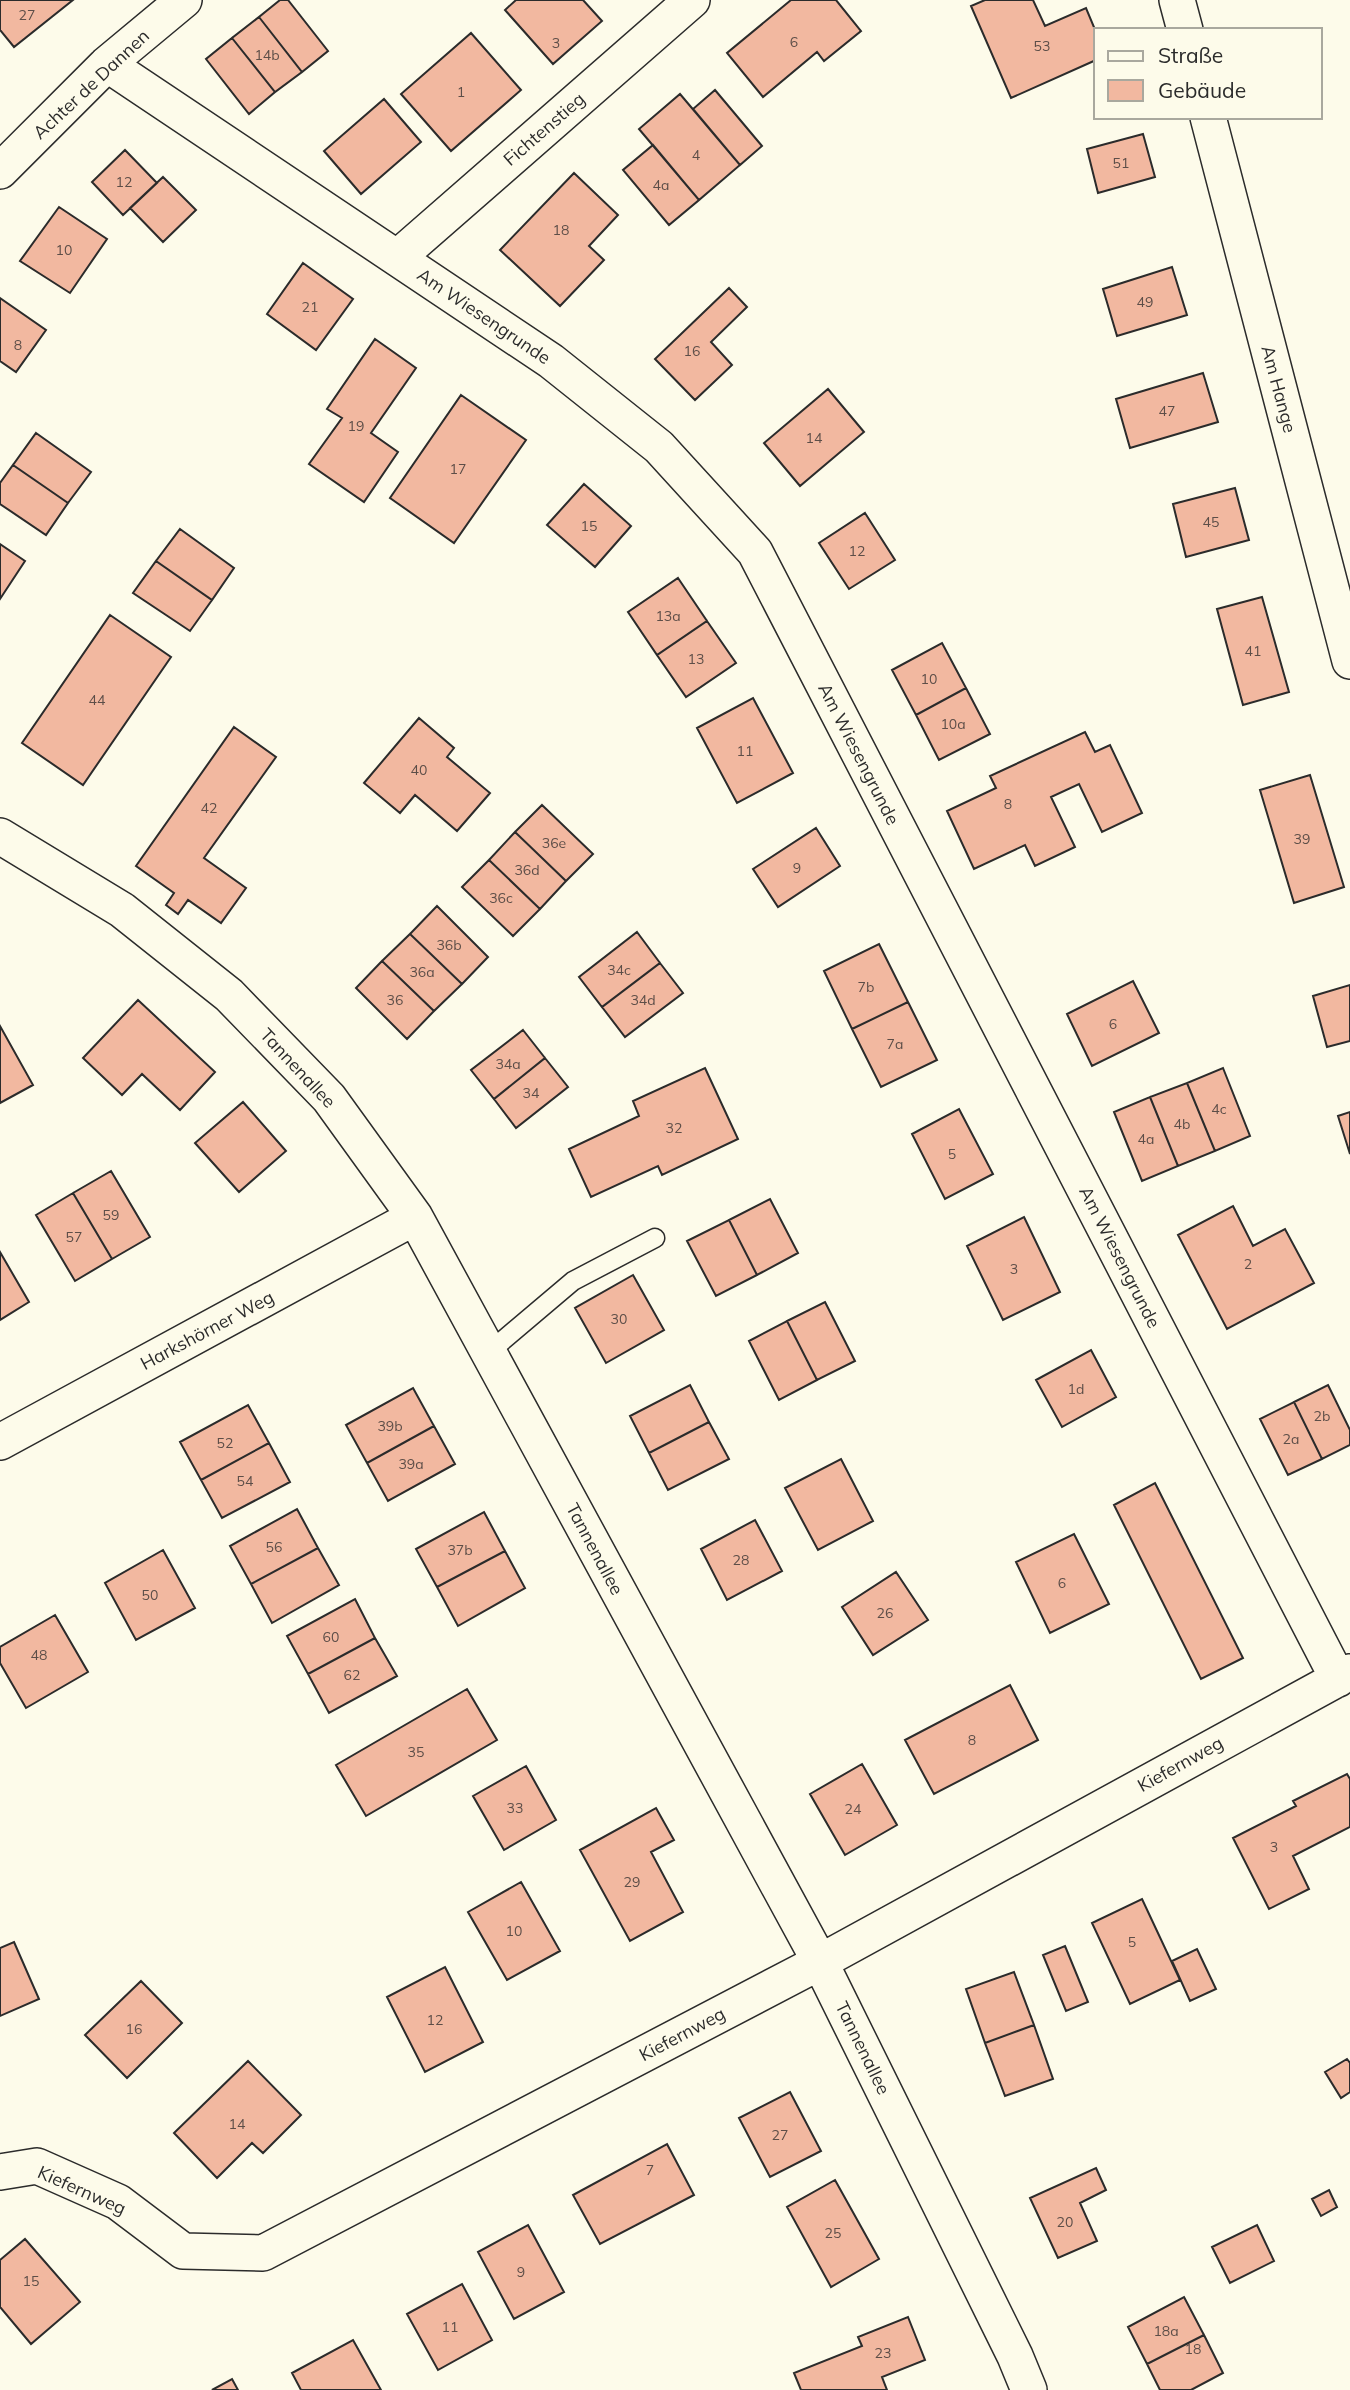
<svg xmlns="http://www.w3.org/2000/svg" width="1350" height="2390" font-family="Mulish,sans-serif">
	<style>
		.building { fill: #f2b8a0; stroke: #2b2b2b; stroke-width: 2 }
		.lines { fill: none; stroke-linecap: round; stroke-linejoin: round }
		.service-casing { stroke: #2b2b2b; stroke-width: 21 }
		.minor-casing { stroke: #2b2b2b; stroke-width: 38 }
		.service { stroke: #fdfbea; stroke-width: 18 }
		.minor { stroke: #fdfbea; stroke-width: 35 }
		.labels { text-anchor: middle; dominant-baseline: central; stroke-width: 5; stroke-linejoin: round; paint-order: stroke }
		.number-label { font-size: 14px; fill: #5d4e48 }
		.street-label { font-size: 18px; fill: #2b2b2b; stroke: #fdfbea }
	</style>
	<rect width="100%" height="100%" fill="#fdfbea"/>
	<path class="building" d="M0,0H73L14,47L0,30Z
		M280,0H288L328,51L302,72L259,17Z
		M516,0H583L602,21L553,64L505,10Z
		M791,0H836L861,31L824,61L817,52L763,97L727,53Z
		M985,0H1033L1045,26L1086,8L1096,32V60L1011,98L971,6Z
		M259,17L302,72L275,92L232,38Z
		M471,33L521,90L451,151L401,94Z
		M232,38L275,92L249,114L206,59Z
		M715,90L762,146L740,165L693,109Z
		M680,94L740,165L699,200L639,129Z
		M384,99L421,142L361,194L324,151Z
		M1143,134L1155,177L1098,193L1087,149Z
		M653,145L699,200L669,225L623,170Z
		M125,150L157,183L123,215L92,182Z
		M574,173L618,215L589,246L604,260L560,306L500,250Z
		M163,177L196,210L163,242L130,208Z
		M59,207L107,239L70,293L20,261Z
		M303,263L353,299L316,350L267,314Z
		M1172,267L1187,315L1117,336L1103,289Z
		M729,288L747,307L711,342L732,365L695,400L655,359Z
		M0,298L46,330L16,372L0,361Z
		M375,339L416,368L371,433L398,452L364,502L309,464L342,418L327,409Z
		M1203,373L1218,422L1130,448L1116,399Z
		M828,389L864,432L800,486L764,443Z
		M461,395L526,440L454,543L390,498Z
		M36,433L91,472L68,503L13,465Z
		M13,465L68,503L46,535L0,504V483Z
		M584,484L631,526L595,567L547,525Z
		M1235,488L1249,540L1186,557L1173,504Z
		M865,513L895,560L849,589L819,543Z
		M180,529L234,568L212,600L156,561Z
		M0,544L25,561L0,599Z
		M156,561L212,600L190,631L133,593Z
		M678,578L707,621L657,655L628,612Z
		M1262,597L1289,692L1243,705L1217,609Z
		M110,615L171,657L83,785L22,743Z
		M707,621L736,663L686,697L657,655Z
		M942,643L966,688L916,715L892,670Z
		M966,688L990,734L939,760L916,715Z
		M753,698L793,773L737,803L697,728Z
		M419,718L454,748L447,757L490,793L457,831L415,795L400,813L364,783Z
		M234,727L276,757L204,858L246,888L221,923L188,900L178,914L166,905L174,893L136,866Z
		M1085,732L1095,752L1110,745L1142,813L1102,832L1079,784L1051,797L1075,847L1035,866L1025,845L974,869L947,811L996,788L990,776Z
		M1310,775L1344,887L1294,903L1260,790Z
		M542,805L593,854L566,881L515,832Z
		M816,828L840,866L778,907L753,869Z
		M515,832L566,881L540,909L489,860Z
		M489,860L540,909L513,936L462,887Z
		M437,906L488,957L462,984L410,934Z
		M637,932L660,963L602,1007L579,977Z
		M410,934L462,984L434,1011L382,961Z
		M879,944L908,1002L852,1029L824,971Z
		M382,961L434,1011L407,1039L356,988Z
		M660,963L683,993L625,1037L602,1007Z
		M1133,981L1159,1033L1092,1066L1067,1014Z
		M1350,985V1041L1327,1047L1313,996Z
		M138,1000L215,1072L180,1110L142,1074L122,1095L83,1058Z
		M908,1002L937,1060L881,1087L852,1029Z
		M0,1026L33,1085L0,1103Z
		M523,1030L545,1058L494,1099L471,1070Z
		M545,1058L568,1087L516,1128L494,1099Z
		M705,1068L738,1139L662,1175L658,1166L591,1197L569,1149L639,1116L633,1101Z
		M1223,1068L1250,1136L1215,1151L1187,1083Z
		M1187,1083L1215,1151L1178,1166L1150,1097Z
		M1150,1097L1178,1166L1142,1181L1114,1112Z
		M243,1102L286,1151L239,1192L195,1143Z
		M959,1109L993,1174L945,1199L912,1134Z
		M1350,1112V1154L1338,1116Z
		M111,1171L150,1237L112,1259L73,1193Z
		M73,1193L112,1259L75,1281L36,1215Z
		M770,1199L798,1253L757,1275L729,1220Z
		M1233,1206L1253,1246L1285,1229L1314,1283L1227,1329L1178,1235Z
		M1024,1217L1060,1292L1003,1320L967,1246Z
		M729,1220L757,1275L716,1296L687,1241Z
		M0,1252L29,1302L0,1320Z
		M633,1275L664,1330L606,1363L575,1308Z
		M825,1302L855,1361L817,1380L787,1321Z
		M787,1321L817,1380L779,1400L749,1341Z
		M1091,1350L1116,1397L1062,1427L1036,1380Z
		M690,1385L709,1422L649,1453L630,1416Z
		M1328,1385L1350,1430V1445L1322,1459L1294,1402Z
		M413,1388L434,1426L367,1463L346,1425Z
		M1294,1402L1322,1459L1288,1475L1260,1419Z
		M248,1405L269,1443L201,1480L180,1442Z
		M709,1422L729,1459L668,1490L649,1453Z
		M434,1426L455,1464L388,1501L367,1463Z
		M269,1443L290,1482L222,1518L201,1480Z
		M841,1459L873,1521L818,1550L785,1488Z
		M1155,1483L1243,1658L1201,1679L1114,1505Z
		M297,1509L318,1548L251,1584L230,1546Z
		M484,1512L505,1551L437,1587L416,1549Z
		M755,1520L782,1571L727,1600L701,1549Z
		M1074,1534L1109,1604L1050,1633L1016,1562Z
		M318,1548L339,1585L272,1623L251,1584Z
		M163,1550L195,1608L136,1640L105,1583Z
		M505,1551L525,1588L458,1626L437,1587Z
		M896,1572L928,1620L873,1655L842,1607Z
		M355,1599L375,1638L308,1674L287,1636Z
		M55,1615L88,1672L26,1708L0,1663V1647Z
		M375,1638L397,1676L329,1713L308,1674Z
		M1010,1685L1038,1740L934,1794L905,1740Z
		M467,1689L497,1740L366,1816L336,1765Z
		M862,1764L897,1825L845,1855L810,1794Z
		M526,1766L556,1820L504,1850L473,1796Z
		M1347,1774L1350,1779V1827L1293,1856L1309,1889L1269,1909L1233,1838L1296,1806L1293,1801Z
		M656,1808L674,1840L651,1852L683,1912L630,1941L580,1850Z
		M521,1882L560,1951L507,1980L468,1912Z
		M1142,1899L1180,1980L1130,2004L1092,1923Z
		M14,1942L39,1999L0,2016V1948Z
		M1065,1946L1088,2002L1066,2011L1043,1955Z
		M1197,1949L1216,1989L1190,2001L1172,1961Z
		M445,1967L483,2042L425,2072L387,1997Z
		M1014,1972L1034,2025L985,2043L966,1989Z
		M141,1981L182,2023L127,2078L85,2035Z
		M1034,2025L1053,2079L1005,2096L985,2043Z
		M1347,2059L1350,2063V2092L1341,2098L1325,2072Z
		M248,2061L301,2115L263,2153L252,2143L217,2178L174,2133Z
		M790,2092L821,2151L770,2177L739,2118Z
		M667,2144L694,2195L600,2244L573,2195Z
		M1096,2168L1106,2190L1080,2203L1097,2241L1058,2258L1030,2198Z
		M835,2180L879,2259L831,2287L787,2207Z
		M1329,2190L1337,2207L1321,2216L1312,2199Z
		M528,2225L564,2292L514,2319L478,2252Z
		M1257,2225L1274,2261L1230,2283L1212,2247Z
		M25,2239L80,2302L31,2344L0,2307V2260Z
		M462,2284L492,2340L438,2370L407,2314Z
		M1184,2297L1204,2335L1147,2364L1128,2327Z
		M908,2317L925,2360L882,2377L887,2390H801L794,2373L862,2346L858,2337Z
		M1204,2335L1223,2373L1191,2390H1160L1147,2364Z
		M353,2340L381,2390H301L292,2373Z
		M232,2379L238,2390H212Z"/>
	<g class="lines">
		<g class="service-casing">
			<path id="service" d="M488,1353L573,1281L655,1238"/>
		</g>
		<g class="minor-casing">
			<path id="minor" d="M1177,0L1185,30
				M107,64L551,361L659,447L755,552L1338,1679
				M1208,117L1350,661
				M0,171L107,64L184,0
				M397,258L692,0
				M0,836L122,910L229,995L329,1098L415,1217L820,1962L1015,2356L1029,2390
				M0,1442L415,1217
				M0,2172L37,2166L118,2202L183,2251L263,2253L820,1962L1350,1672"/>
		</g>
		<use href="#service" class="service"/>
		<use href="#minor" class="minor"/>
	</g>
	<g class="labels">
		<g class="number-label">
			<text x="27" y="15">27</text>
			<text x="794" y="42">6</text>
			<text x="556" y="43">3</text>
			<text x="1042" y="46">53</text>
			<text x="267" y="55">14b</text>
			<text x="461" y="92">1</text>
			<text x="696" y="155">4</text>
			<text x="1121" y="163">51</text>
			<text x="124" y="182">12</text>
			<text x="661" y="185">4a</text>
			<text x="561" y="230">18</text>
			<text x="64" y="250">10</text>
			<text x="1145" y="302">49</text>
			<text x="310" y="307">21</text>
			<text x="18" y="345">8</text>
			<text x="692" y="351">16</text>
			<text x="1167" y="411">47</text>
			<text x="356" y="426">19</text>
			<text x="814" y="438">14</text>
			<text x="458" y="469">17</text>
			<text x="1211" y="522">45</text>
			<text x="589" y="526">15</text>
			<text x="857" y="551">12</text>
			<text x="668" y="616">13a</text>
			<text x="1253" y="651">41</text>
			<text x="696" y="659">13</text>
			<text x="929" y="679">10</text>
			<text x="97" y="700">44</text>
			<text x="953" y="724">10a</text>
			<text x="745" y="751">11</text>
			<text x="419" y="770">40</text>
			<text x="1008" y="804">8</text>
			<text x="209" y="808">42</text>
			<text x="1302" y="839">39</text>
			<text x="554" y="843">36e</text>
			<text x="797" y="868">9</text>
			<text x="527" y="870">36d</text>
			<text x="501" y="898">36c</text>
			<text x="449" y="945">36b</text>
			<text x="619" y="970">34c</text>
			<text x="422" y="972">36a</text>
			<text x="866" y="987">7b</text>
			<text x="395" y="1000">36</text>
			<text x="643" y="1000">34d</text>
			<text x="1113" y="1024">6</text>
			<text x="895" y="1044">7a</text>
			<text x="508" y="1064">34a</text>
			<text x="531" y="1093">34</text>
			<text x="1219" y="1109">4c</text>
			<text x="1182" y="1124">4b</text>
			<text x="674" y="1128">32</text>
			<text x="1146" y="1139">4a</text>
			<text x="952" y="1154">5</text>
			<text x="111" y="1215">59</text>
			<text x="74" y="1237">57</text>
			<text x="1248" y="1264">2</text>
			<text x="1014" y="1269">3</text>
			<text x="619" y="1319">30</text>
			<text x="1076" y="1389">1d</text>
			<text x="1322" y="1416">2b</text>
			<text x="390" y="1426">39b</text>
			<text x="1291" y="1439">2a</text>
			<text x="225" y="1443">52</text>
			<text x="411" y="1464">39a</text>
			<text x="245" y="1481">54</text>
			<text x="274" y="1547">56</text>
			<text x="460" y="1550">37b</text>
			<text x="741" y="1560">28</text>
			<text x="1062" y="1583">6</text>
			<text x="150" y="1595">50</text>
			<text x="885" y="1613">26</text>
			<text x="331" y="1637">60</text>
			<text x="39" y="1655">48</text>
			<text x="352" y="1675">62</text>
			<text x="972" y="1740">8</text>
			<text x="416" y="1752">35</text>
			<text x="515" y="1808">33</text>
			<text x="853" y="1809">24</text>
			<text x="1274" y="1847">3</text>
			<text x="632" y="1882">29</text>
			<text x="514" y="1931">10</text>
			<text x="1132" y="1942">5</text>
			<text x="435" y="2020">12</text>
			<text x="134" y="2029">16</text>
			<text x="237" y="2124">14</text>
			<text x="780" y="2135">27</text>
			<text x="650" y="2170">7</text>
			<text x="1065" y="2222">20</text>
			<text x="833" y="2233">25</text>
			<text x="521" y="2272">9</text>
			<text x="31" y="2281">15</text>
			<text x="450" y="2327">11</text>
			<text x="1166" y="2331">18a</text>
			<text x="1193" y="2349">18</text>
			<text x="883" y="2353">23</text>
		</g>
		<g class="street-label">
			<text transform="translate(91 84) rotate(-43)">Achter de Dannen</text>
			<text transform="translate(544 129) rotate(-41)">Fichtenstieg</text>
			<text transform="translate(484 316) rotate(34)">Am Wiesengrunde</text>
			<text transform="translate(1279 389) rotate(75)">Am Hange</text>
			<text transform="translate(859 754) rotate(63)">Am Wiesengrunde</text>
			<text transform="translate(298 1068) rotate(47)">Tannenallee</text>
			<text transform="translate(1120 1257) rotate(63)">Am Wiesengrunde</text>
			<text transform="translate(207 1330) rotate(-28)">Harkshörner Weg</text>
			<text transform="translate(595 1549) rotate(62)">Tannenallee</text>
			<text transform="translate(1180 1764) rotate(-29)">Kiefernweg</text>
			<text transform="translate(682 2034) rotate(-28)">Kiefernweg</text>
			<text transform="translate(863 2048) rotate(64)">Tannenallee</text>
			<text transform="translate(82 2190) rotate(24)">Kiefernweg</text>
		</g>
	</g>
	<rect x="1094" y="28" width="228" height="91" fill="#fdfbea" stroke="#a9a89e" stroke-width="2"/>
	<rect x="1108" y="51" width="35" height="10" fill="#fdfbea" stroke="#a9a89e" stroke-width="2"/>
	<text x="1158" y="63" font-size="21" fill="#2b2b2b">Straße</text>
	<rect x="1108" y="80" width="35" height="21" fill="#f2b8a0" stroke="#a9a89e" stroke-width="2"/>
	<text x="1158" y="98" font-size="21" fill="#2b2b2b">Gebäude</text>
</svg>
